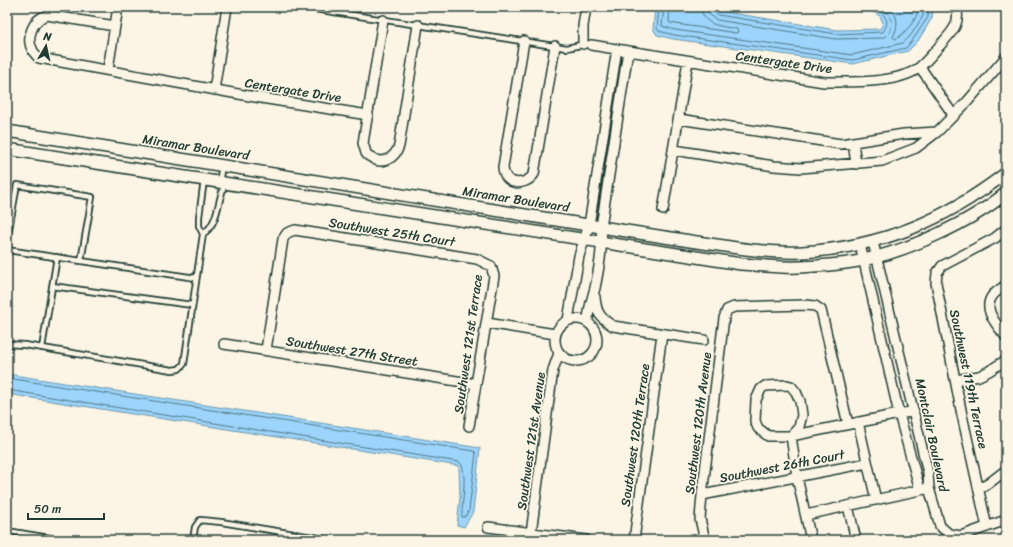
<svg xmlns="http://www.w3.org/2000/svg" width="1013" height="547" font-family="Sriracha,sans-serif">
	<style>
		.water { fill: #9cd4fb; stroke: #6a98ab }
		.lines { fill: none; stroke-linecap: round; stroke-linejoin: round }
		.shore { stroke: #517984; stroke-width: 1 }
		.service-casing { stroke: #1f3d34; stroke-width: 8 }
		.minor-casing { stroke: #1f3d34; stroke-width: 12 }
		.tertiary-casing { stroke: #1f3d34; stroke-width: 14 }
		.service { stroke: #fcf5e5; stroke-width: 4.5 }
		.minor { stroke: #fcf5e5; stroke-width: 9 }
		.tertiary { stroke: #fcf5e5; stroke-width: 11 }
		.labels { text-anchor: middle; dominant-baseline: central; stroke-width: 3.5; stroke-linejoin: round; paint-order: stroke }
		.street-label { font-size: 13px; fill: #1f3d34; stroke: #fcf5e5 }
	</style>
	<rect width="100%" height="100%" fill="#fcf5e5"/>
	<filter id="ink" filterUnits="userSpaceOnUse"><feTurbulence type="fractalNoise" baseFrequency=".025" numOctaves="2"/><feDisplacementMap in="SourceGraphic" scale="8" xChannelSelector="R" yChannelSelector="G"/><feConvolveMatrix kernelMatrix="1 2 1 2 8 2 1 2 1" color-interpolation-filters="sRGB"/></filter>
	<g filter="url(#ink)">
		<path class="water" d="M655,7H714L719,11L837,30L880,29L883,23L880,16L864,7H929L933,9L932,18L918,41L908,51L853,64L673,39L657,35L653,29Z
			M7,374L480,448L473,512L464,527L457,525L460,497L459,466L7,394Z"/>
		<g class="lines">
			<path class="shore" d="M659,7L657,29L659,31L674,35L853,60L906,48L914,38L928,17V7
				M664,7L662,26L675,30L852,55L903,43L911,35L923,16V7
				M670,7L669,21L670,23L736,33L738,32L737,29C723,26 702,27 701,7
				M707,7L709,14L717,20L836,39L881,38C897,34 893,14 882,7
				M712,7L713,11L718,15L837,34L883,32C892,19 883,13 872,7
				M891,7C898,18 899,25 893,37L895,39C902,37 916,20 917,14C918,12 917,9 917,7
				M7,378L474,451L476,453L469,510L465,517H462C461,506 469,468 459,462L7,390"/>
			<g class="service-casing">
				<path id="service" d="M301,7L567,48L585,44
					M219,182L222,166
					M203,234C219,223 217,201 225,184
					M7,240L17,185L92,197L81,261
					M7,250L196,278
					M52,286L192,305
					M7,344L25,345L172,370L179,369L184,364L203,234L199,226V217L204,180
					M42,348L57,257
					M7,531L62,540
					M193,540L195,527L200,520L221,522L331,540"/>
			</g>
			<g class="minor-casing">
				<path id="minor" d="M383,20L363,143C364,146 365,150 366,153C367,155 368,156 371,157C382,166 395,158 399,146L418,25
					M115,26L47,15C33,19 25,38 33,51C34,53 37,56 39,58L261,98L368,115
					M524,41L503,167C504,186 525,187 534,174L555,46
					M583,44V26L586,7
					M591,45L824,82C851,82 899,84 920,67C928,60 936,50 943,42C953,31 961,22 956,7
					M920,67L954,116
					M108,69L118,7
					M214,90L227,7
					M679,119L841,144L904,134L937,132
					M853,142L856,164
					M674,150L774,166L801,168L882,161L916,148L937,132L967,102L1006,57
					M663,210L688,61
					M873,242L928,473L929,488L940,526L949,534L961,536L1006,520
					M860,244L899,414L920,490
					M1006,285C1002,288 997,291 993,295C981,309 998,326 1006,337
					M595,297C596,312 600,318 613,326L704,340
					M555 340a21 21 0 1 1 42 0a21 21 0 1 1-42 0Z
					M568,320L579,256L589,225L617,49
					M588,321C588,310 592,299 595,288C599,268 603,247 601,227L628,51
					M487,323L555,334
					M224,344L476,384
					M266,350L283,239L287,233L295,230L477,259L491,266L494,276L469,426
					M956,380L979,376L989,371L1006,360
					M858,422L876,500
					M791,436L799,427L802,415L800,401L796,392L791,386L787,385L765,386L761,389L756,400L755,421L758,428L768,436H791L914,411
					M791,436L797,477L811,540
					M979,489L988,484L1006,470
					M702,495L867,463
					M848,506L856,540
					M806,515L925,489
					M488,527L586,540
					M987,527L962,415L936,283L937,273L942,266L995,238L1006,229
					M531,533L553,370L559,353
					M634,540L662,334
					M705,540L700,519L702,495L724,318L727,310L734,307L806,305L815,306L821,310L848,424"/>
			</g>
			<g class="tertiary-casing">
				<path id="tertiary" d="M7,131C184,159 360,188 537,217C588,225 639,233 690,241C727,246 765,254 803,252C881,247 944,221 1006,173
					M7,149L741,264C760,265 780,268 799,267C820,266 843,265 863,260C908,251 971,222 1006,193"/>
			</g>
			<use href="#service" class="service"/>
			<use href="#minor" class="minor"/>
			<use href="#tertiary" class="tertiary"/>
		</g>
	</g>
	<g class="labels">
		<g class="street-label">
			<text transform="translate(784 62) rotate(8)">Centergate Drive</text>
			<text transform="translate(293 90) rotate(9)">Centergate Drive</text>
			<text transform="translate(196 147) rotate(9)">Miramar Boulevard</text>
			<text transform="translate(516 199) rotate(9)">Miramar Boulevard</text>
			<text transform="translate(392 232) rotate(9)">Southwest 25th Court</text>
			<text transform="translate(468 344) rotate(-82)">Southwest 121st Terrace</text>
			<text transform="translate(352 351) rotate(9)">Southwest 27th Street</text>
			<text transform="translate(969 379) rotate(78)">Southwest 119th Terrace</text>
			<text transform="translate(698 423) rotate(-83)">Southwest 120th Avenue</text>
			<text transform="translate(635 435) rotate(-82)">Southwest 120th Terrace</text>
			<text transform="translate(932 435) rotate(78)">Montclair Boulevard</text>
			<text transform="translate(531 441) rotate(-82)">Southwest 121st Avenue</text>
			<text transform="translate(782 466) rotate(-11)">Southwest 26th Court</text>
		</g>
	</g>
	<rect width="1013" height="547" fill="none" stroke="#fcf5e5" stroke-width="24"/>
	<rect x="12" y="12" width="989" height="523" fill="none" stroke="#1f3d34" stroke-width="1.5" filter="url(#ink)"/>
	<g transform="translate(46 46) rotate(9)" stroke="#fcf5e5" stroke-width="3" paint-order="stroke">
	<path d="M0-3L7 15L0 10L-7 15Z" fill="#1f3d34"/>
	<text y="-6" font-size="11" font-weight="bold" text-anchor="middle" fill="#1f3d34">N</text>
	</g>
	<path d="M28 513v6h76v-6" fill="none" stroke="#1f3d34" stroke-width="2"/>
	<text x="34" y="513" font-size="12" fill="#1f3d34" stroke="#fcf5e5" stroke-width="3" paint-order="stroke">50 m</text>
</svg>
